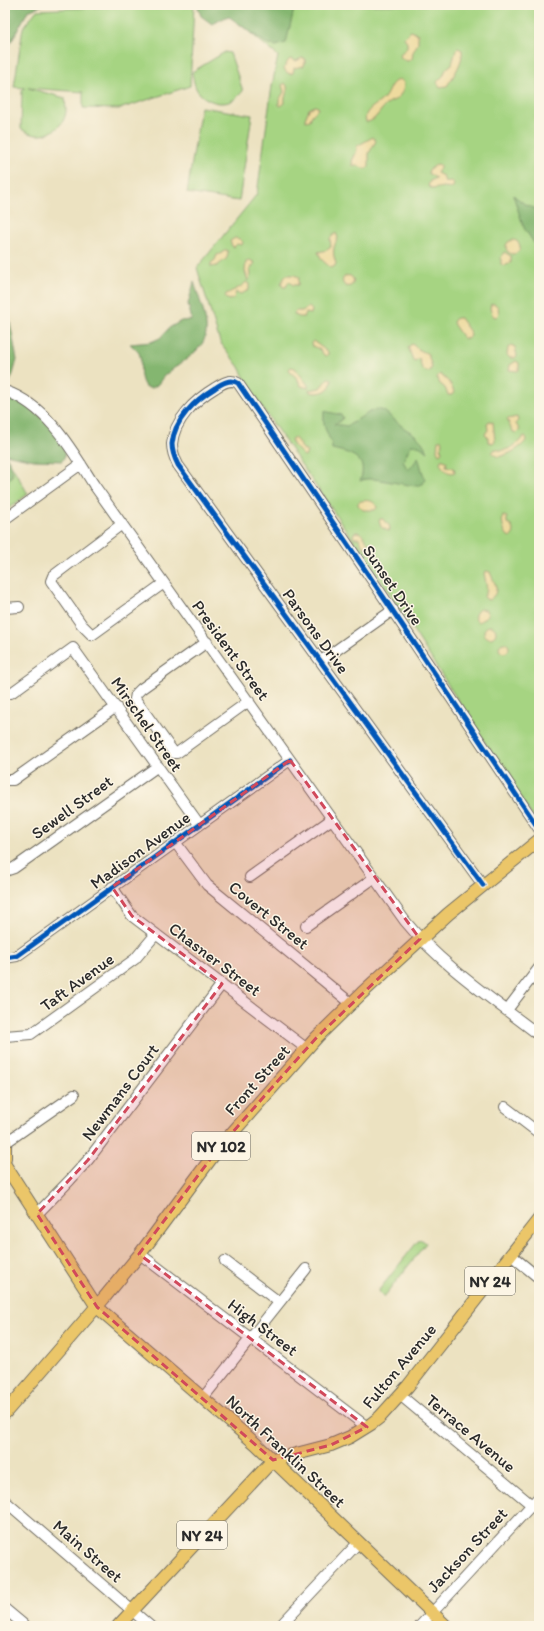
<svg xmlns="http://www.w3.org/2000/svg" width="544" height="1631" font-family="Itim,sans-serif">
	<style>
		.green { fill: #a6d482; stroke: #688056 }
		.forest { fill: #84b670; stroke: #58704e }
		.sand { fill: #eeda9e; stroke: #8c8264 }
		.lines { fill: none; stroke-linecap: round; stroke-linejoin: round }
		.minor-casing { stroke: #6f6b60; stroke-width: 12 }
		.major-casing { stroke: #6f6b60; stroke-width: 14 }
		.minor { stroke: #fff; stroke-width: 10 }
		.major { stroke: #ebc669; stroke-width: 12 }
		.cycleway-casing { stroke: #fcf5e5; stroke-width: 8 }
		.cycleway { stroke: #0057b8; stroke-width: 5 }
		.marked { fill: #d1495b; fill-opacity: 0.2; stroke: #d1495b; stroke-width: 3; stroke-dasharray: 8 5; stroke-linejoin: round }
		.labels { text-anchor: middle; dominant-baseline: central; stroke-width: 3; stroke-linejoin: round; paint-order: stroke }
		.shield { fill: #fcf5e5; stroke: #6a6863; stroke-width: 1 }
		.shield-label { font-size: 16px; font-weight: bold; fill: #2b2b2b }
		.street-label { font-size: 17px; fill: #2b2b2b; stroke: #fcf5e5 }
	</style>
	<rect width="100%" height="100%" fill="#fcf5e5"/>
	<filter id="ink" filterUnits="userSpaceOnUse"><feTurbulence type="fractalNoise" baseFrequency=".025" numOctaves="2"/><feDisplacementMap in="SourceGraphic" scale="8" xChannelSelector="R" yChannelSelector="G"/><feConvolveMatrix kernelMatrix="1 2 1 2 8 2 1 2 1" color-interpolation-filters="sRGB"/></filter>
	<filter id="wash" filterUnits="userSpaceOnUse"><feTurbulence type="fractalNoise" baseFrequency=".012" numOctaves="4" result="noise"/><feDisplacementMap in="SourceGraphic" scale="16" xChannelSelector="R" yChannelSelector="G"/><feGaussianBlur stdDeviation="0.9" result="paint"/><feColorMatrix in="noise" values="0 0 0 0 0 0 0 0 0 0 0 0 0 0 0 0 0 1.4 0 .05"/><feComposite in="paint" operator="in"/></filter>
	<g filter="url(#wash)">
		<rect width="100%" height="100%" fill="#ece2c1"/>
		<path class="green" d="M152,5H194L190,86L119,109L83,108V92L28,88L65,98C65,102 66,106 66,110C66,124 51,136 38,135C32,135 26,132 21,129L22,90L25,88L14,87L23,28L37,10Z
			M217,5H539V827L390,594L253,394L239,367L220,342L197,268L257,194L272,86L278,56Z
			M225,52L230,53L243,91C240,94 237,98 233,100C222,107 204,101 197,90C194,85 193,78 192,72Z
			M201,107L252,115L239,201L187,193Z
			M5,454L28,494L5,511V494L7,493L8,487V480L13,474Z
			M422,1240L426,1243L384,1297L380,1293L379,1290L418,1241Z"/>
		<path class="forest" d="M5,5H43L28,11L5,53Z
			M197,5H295L286,43L276,46L266,43L228,16L212,24L201,16Z
			M513,195L526,205L539,210V256L536,246L524,228Z
			M194,282C198,296 208,319 206,333C204,352 177,364 164,376C161,379 159,385 154,387C151,389 149,388 145,387C136,372 144,364 139,353C137,350 133,347 130,344L151,342L160,338L169,328L181,321L192,320L188,304Z
			M5,295L17,360L13,374L8,386L5,379Z
			M11,397C19,402 30,406 37,413C47,421 73,449 62,461L34,460L5,454V401Z
			M377,409L384,411L404,428L414,434L422,442L428,452L419,446L411,445L403,461L408,470L413,465L418,457L425,480L423,484L415,486L374,479H366L360,481C369,458 351,453 332,449C332,440 327,436 325,427C323,422 324,416 324,411L341,415L343,417L341,421L334,424L347,426C358,420 365,413 377,409Z
			M5,454L13,474L8,480V487L7,493L5,494Z"/>
		<path class="sand" d="M411,31L418,34V43L413,52L412,59L407,61L401,58L400,54L407,48V43L404,37Z
			M458,48L462,50C464,61 453,77 447,86L440,87L437,82L443,76L446,69L452,64L456,50Z
			M302,58L306,59L304,66L294,68L293,73L290,74L286,72L284,68L288,61L290,59L296,61Z
			M400,79L404,83C404,88 403,92 400,95C397,100 394,100 390,102C380,107 377,122 366,122C362,110 378,105 384,98C390,91 389,82 400,79Z
			M285,83C291,89 283,96 285,103L281,106L279,105V100L284,92L282,85Z
			M315,106L318,107V109L312,115L310,120L306,121L305,119L309,109Z
			M373,137L376,141L369,153V167L365,169L358,166H353L352,161L356,153L357,146Z
			M437,164L440,165V168L437,173L443,176L445,182L450,181L453,182L454,185L452,188L443,187L433,189L428,186L430,181L436,178L429,174L428,171Z
			M336,233L338,238C333,247 332,253 336,263L335,266L331,268L322,260L318,252L327,250L331,247L330,238Z
			M235,238L240,239L243,242L242,245L237,244L234,247L232,246L230,241Z
			M506 247a7 7 0 1 1 14 0a7 7 0 1 1-14 0Z
			M224,250H227L228,252L227,258L217,266L211,267V263L215,260L217,255L222,253Z
			M504,252L511,256V263L504,266L501,264V258Z
			M250,260L255,263L250,269L251,275L248,281L245,271L246,262Z
			M286,275H294L299,277L298,285H293L289,281L286,287H283L281,284Z
			M342.5 281a5.5 5.5 0 1 1 11 0a5.5 5.5 0 1 1-11 0Z
			M246,282L249,284V290L241,294L236,292L234,298L230,300L225,298L226,294C232,291 244,286 246,282Z
			M491,304H495L498,307L499,314L496,317L493,316L490,309Z
			M309,307L312,310L311,314L306,313L304,317H299L295,315L294,313L296,311H302Z
			M456,318H460L470,332L471,336L467,339L463,338L454,325L453,322Z
			M313,341L328,352V355L325,356L319,349L312,346L311,343Z
			M412,344L418,349L428,354L432,367L430,371L427,372L422,369L419,358L415,361L413,360L408,347Z
			M511,345L515,347L517,356L515,358H510L507,355L508,348Z
			M516,361L519,363V370L517,371L509,370L510,365Z
			M291,367L295,368L308,385V388L301,386L297,378L290,372L289,369Z
			M440,374L450,383L454,392L452,395H448L445,388L438,382L437,377Z
			M328,378L332,379C332,391 320,395 310,392L309,390L320,388Z
			M517,417L518,420L516,424L520,430L516,433L512,431L507,419Z
			M489,421L493,422L495,441L493,443L488,442V437L485,434L488,430L487,424Z
			M523,437H525L527,439C522,448 508,455 498,457L492,453L495,449C506,453 516,446 523,437Z
			M292,438H295L303,449L307,452L306,455L304,456L294,446L291,440Z
			M438,440H442L443,442L441,447L442,452L439,454L437,450Z
			M441,460H444L447,462L446,466L454,468L455,472C448,475 443,469 440,463Z
			M361,501C368,500 375,500 377,508L375,510H363L358,505V503Z
			M503,516L507,517V523L511,525L514,533L511,537L508,536C504,532 501,522 503,516Z
			M380,519H383L386,523L389,525L390,528L388,531L381,527L379,521Z
			M356,532C363,532 364,538 368,542V547H363L359,538H354L353,534Z
			M486,571L490,572C494,583 502,591 489,600L486,599L484,597L487,589L484,573Z
			M480,609L486,610L488,615L482,620L478,622C472,618 475,612 480,609Z
			M484 632a6 6 0 1 1 12 0a6 6 0 1 1-12 0Z
			M499 648a5 5 0 1 1 10 0a5 5 0 1 1-10 0Z"/>
	</g>
	<g filter="url(#ink)">
		<g class="lines">
			<g class="minor-casing">
				<path id="minor" d="M5,391C47,405 72,450 94,485L405,921C441,965 494,1000 539,1035
					M5,519L81,464
					M122,524L53,576L51,581L82,625L92,635L164,583
					M5,608L19,607
					M207,642L141,689L136,694L135,699L174,753H177L249,701
					M321,661L393,610
					M5,693H11L73,648L199,824
					M5,780H13L116,707
					M175,842L207,885L352,1004
					M5,871L14,868L158,766
					M250,877L332,819
					M483,885L178,465C175,459 172,451 172,444C174,420 195,400 215,388C221,384 230,378 238,383L374,583L539,829
					M112,887L132,916L307,1049
					M306,926L374,878
					M5,958L17,956L290,760
					M507,1010L539,968
					M5,1036L31,1034L135,959L156,934
					M505,1107L539,1133
					M5,1143L74,1095
					M37,1214L70,1180L88,1160L222,984
					M140,1254L367,1427
					M511,1255L539,1278
					M225,1261L279,1302
					M400,1395L539,1511
					M203,1398L306,1269
					M5,1501L150,1626
					M5,1609L23,1624L21,1626
					M280,1626L359,1542
					M420,1626L539,1497"/>
			</g>
			<g class="major-casing">
				<path id="major" d="M5,1142V1158
					M5,1165L97,1307L256,1444L446,1626
					M5,1413L104,1298L140,1254L218,1149L317,1037L362,993L448,914L539,840
					M118,1626L273,1460L331,1445L350,1437L371,1424L380,1417L408,1386L539,1219"/>
			</g>
			<use href="#minor" class="minor"/>
			<use href="#major" class="major"/>
			<g class="cycleway-casing">
				<path id="cycleway" d="M483,885L178,465C175,459 172,451 172,444C174,420 195,400 215,388C221,384 230,378 238,383L374,583L539,829
					M5,958L17,956L290,760"/>
			</g>
			<use href="#cycleway" class="cycleway"/>
		</g>
	</g>
	<path class="marked" d="M290,760L420,939L317,1037L267,1093L218,1149L139,1254L367,1427L331,1445L273,1460L97,1307L37,1214L88,1160L222,984L132,916L112,887Z"/>
	<g class="labels">
		<g class="shield">
			<rect x="192" y="1132" width="58" height="28" rx="3"/>
			<rect x="465" y="1267" width="50" height="28" rx="3"/>
			<rect x="177" y="1521" width="50" height="28" rx="3"/>
		</g>
		<g class="shield-label">
			<text x="221" y="1146">NY 102</text>
			<text x="490" y="1281">NY 24</text>
			<text x="202" y="1535">NY 24</text>
		</g>
		<g class="street-label">
			<text transform="translate(393 585) rotate(56)">Sunset Drive</text>
			<text transform="translate(316 631) rotate(54)">Parsons Drive</text>
			<text transform="translate(231 650) rotate(54)">President Street</text>
			<text transform="translate(147 724) rotate(55)">Mirschel Street</text>
			<text transform="translate(72 807) rotate(-36)">Sewell Street</text>
			<text transform="translate(140 850) rotate(-36)">Madison Avenue</text>
			<text transform="translate(269 915) rotate(39)">Covert Street</text>
			<text transform="translate(215 959) rotate(37)">Chasner Street</text>
			<text transform="translate(77 982) rotate(-36)">Taft Avenue</text>
			<text transform="translate(257 1080) rotate(-48)">Front Street</text>
			<text transform="translate(120 1092) rotate(-53)">Newmans Court</text>
			<text transform="translate(263 1327) rotate(37)">High Street</text>
			<text transform="translate(399 1366) rotate(-50)">Fulton Avenue</text>
			<text transform="translate(471 1433) rotate(40)">Terrace Avenue</text>
			<text transform="translate(286 1451) rotate(43)">North Franklin Street</text>
			<text transform="translate(467 1550) rotate(-47)">Jackson Street</text>
			<text transform="translate(88 1551) rotate(41)">Main Street</text>
		</g>
	</g>
	<rect width="544" height="1631" fill="none" stroke="#fcf5e5" stroke-width="20"/>
</svg>
